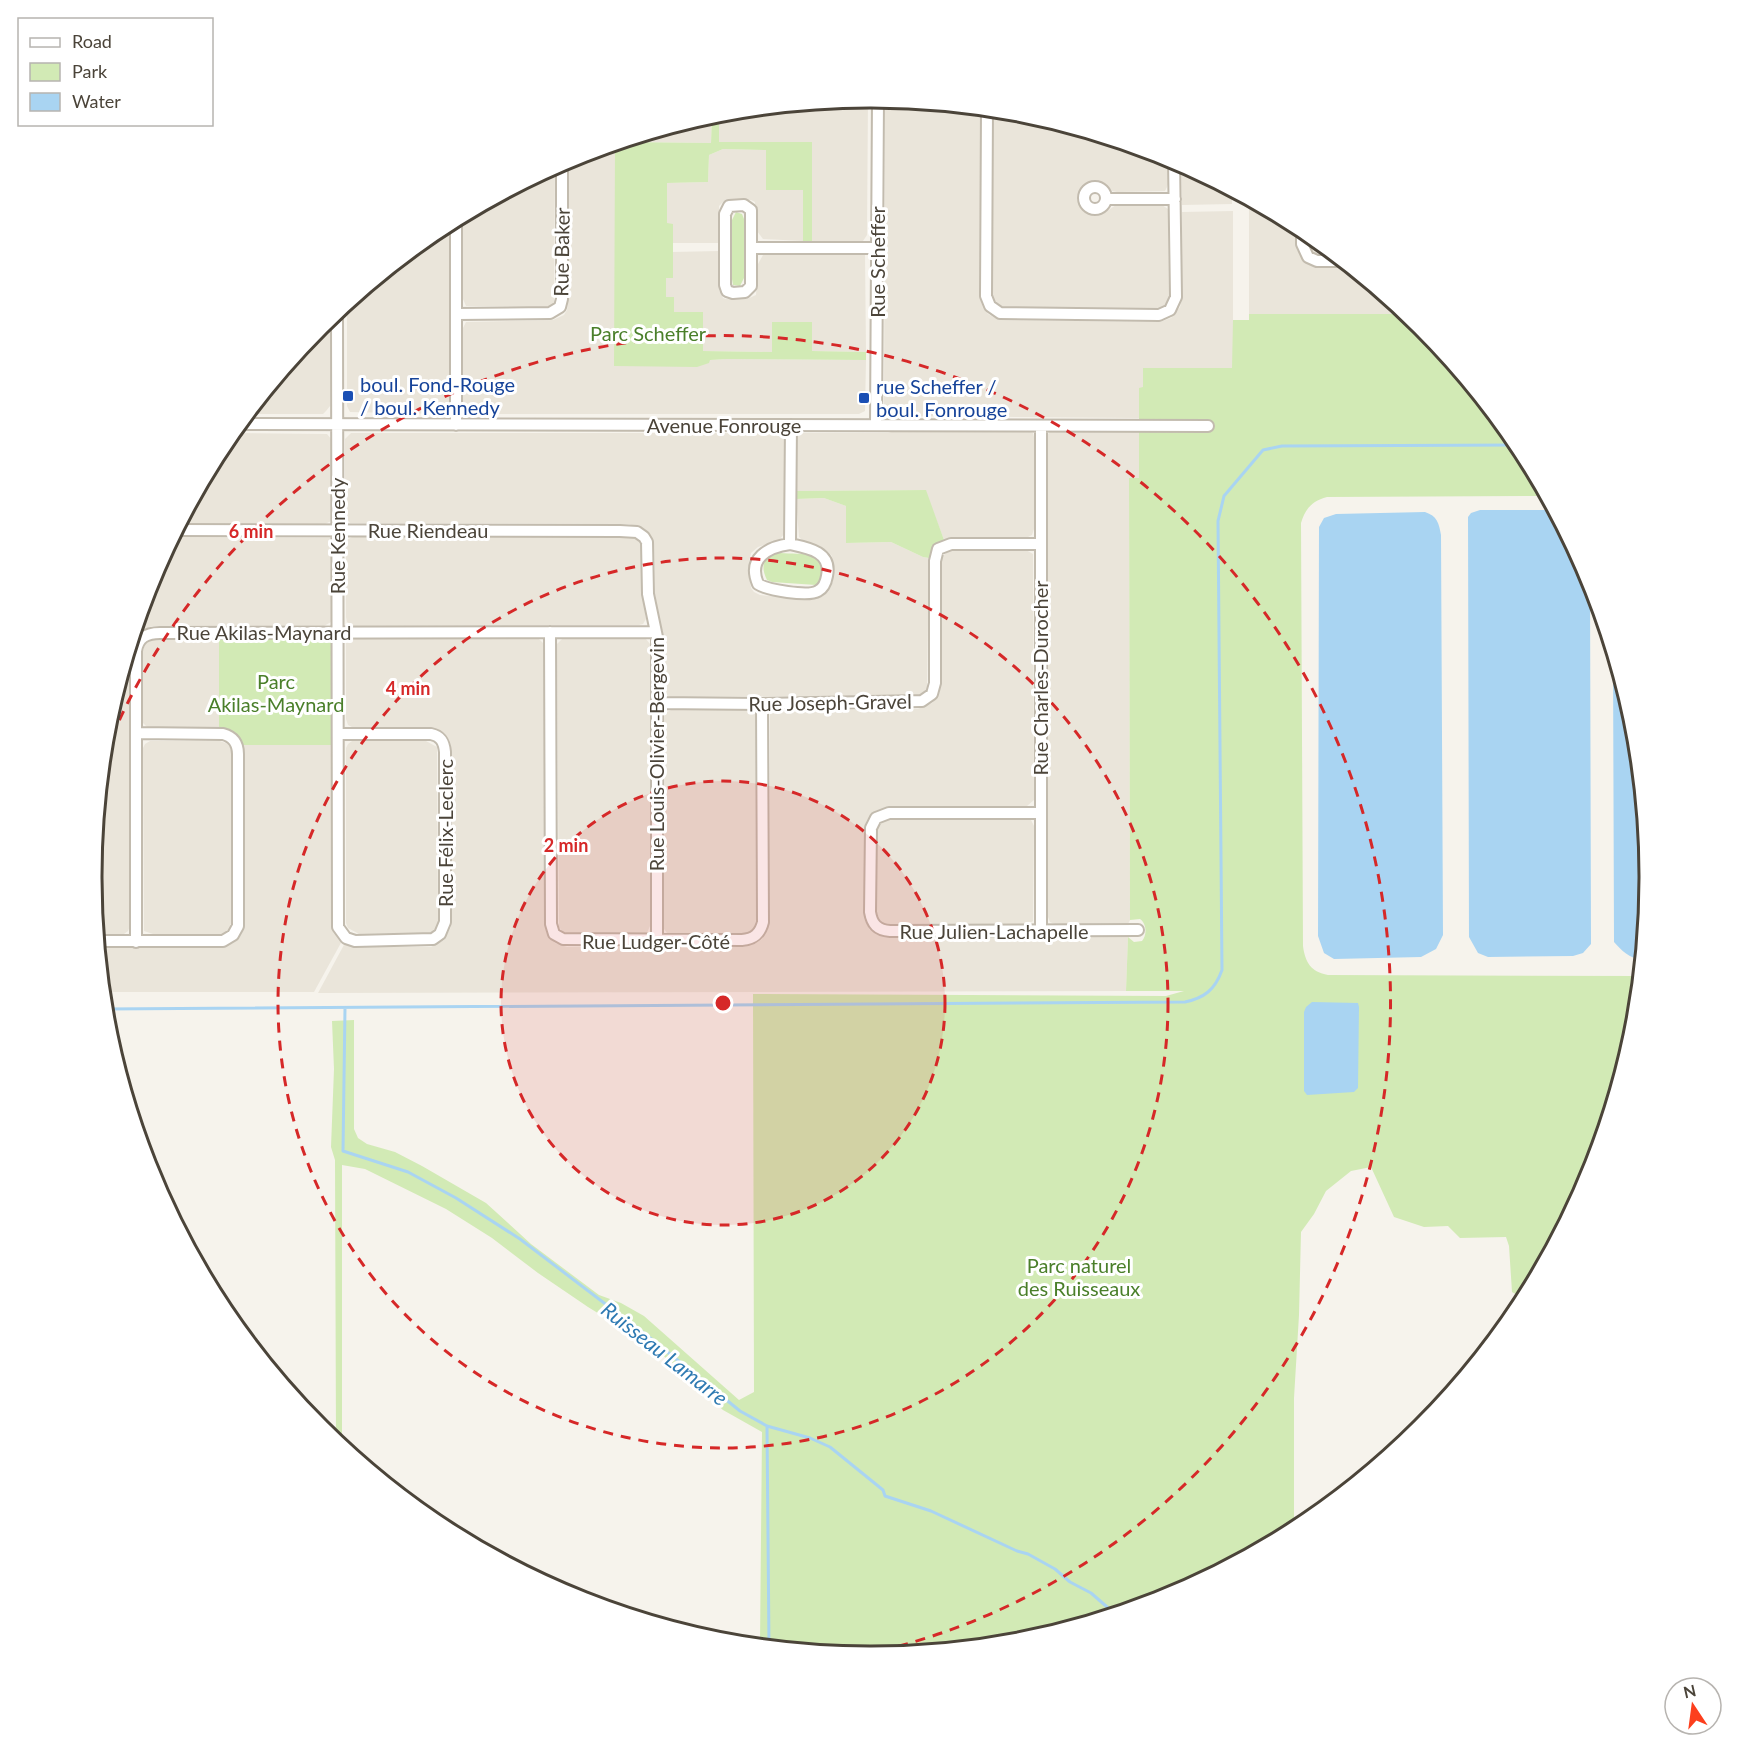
<svg xmlns="http://www.w3.org/2000/svg" width="1741" height="1754" font-family="Lato,sans-serif">
	<style>
		.residential { fill: #eae5da }
		.green { fill: #d2eab5 }
		.water { fill: #a9d4f2 }
		.lines { fill: none; stroke-linecap: round; stroke-linejoin: round }
		.stream { stroke: #a9d4f2; stroke-width: 3 }
		.street-casing { stroke: #c2bbae; stroke-width: 14 }
		.street { stroke: #fff; stroke-width: 10 }
		.ring { fill: none; stroke: #d62828; stroke-width: 3; stroke-dasharray: 10 8 }
		.transit-dot { fill: #1a4fb4; stroke: #fff; stroke-width: 2 }
		.labels { text-anchor: middle; dominant-baseline: central; stroke-width: 6; stroke-linejoin: round; paint-order: stroke }
		.street-label { font-size: 20px; fill: #4b4439; stroke: #fff }
		.park-label { font-size: 20px; fill: #4a7f2a; stroke: #fff }
		.transit-label { font-size: 20px; fill: #164399; stroke: #fff; text-anchor: start }
		.water-label { font-size: 21px; font-style: italic; fill: #2e7ab2; stroke: #fff }
		.rim { fill: none; stroke: #4b4439; stroke-width: 3 }
		.centre { fill: #d62828; stroke: #fff; stroke-width: 3 }
		.ring-label { font-size: 18px; text-anchor: middle; font-weight: bold; fill: #d62828; stroke: #fff; stroke-width: 6; stroke-linejoin: round; paint-order: stroke }
	</style>
	<rect width="100%" height="100%" fill="#f6f3ec"/>
	<path class="residential" d="M868,98L867,235L863,241H812V142H718L719,113Z
		M885,99L981,109L979,295L983,308L988,314L999,320L1160,322L1171,318L1180,307L1182,299V212L1233,211V368H1143V388H1139V418L892,416L886,414L884,406Z
		M993,110L1023,113L1168,157V185L1165,191L1117,192L1112,191L1103,183L1092,181L1081,188L1077,199L1078,204L1084,212L1094,216L1101,215L1116,205H1162L1168,209L1169,297L1165,306L1157,309L1005,308L995,303L992,292Z
		M712,115L711,143L623,142Z
		M600,149H615V366L727,359L866,360L865,411L859,414H469L463,410V328L466,322L553,320L564,315L567,310L569,296V159Z
		M723,149L766,150L803,190V241L763,239L757,231L755,202L751,200L726,199L719,206V243H673V224H667V183L708,182L709,155Z
		M1181,164L1232,191V204L1182,205Z
		M555,166L554,304L546,307L466,306L463,299V216Z
		M1249,200L1295,225L1297,250L1308,264L1317,267H1350L1406,314H1249Z
		M450,223V409L441,414L350,412L347,406V303L438,229Z
		M1308,233L1334,255L1320,254L1313,252L1309,245Z
		M719,251V290L723,298L726,299H747L756,295L758,264L763,255L865,254L866,352L812,351L811,322H773L772,352L702,351L674,312L666,297V278H673L672,252Z
		M330,318V406L326,411L323,414H248L320,326Z
		M900,429L1029,431L1033,433L1034,437V529L1032,535L1028,537L958,538L944,540L925,490L796,491L797,436L799,433H888Z
		M1050,431H1139V478H1129L1130,920L1128,924H1055L1050,922L1048,917L1047,436Z
		M232,433L327,434L332,440V516L331,521L325,524H180L223,444Z
		M351,433H780L784,437V534L779,540L758,547L751,553L749,562L751,588L754,592L760,595L811,600L820,597L829,591L833,581L832,556L826,550L803,541L799,537L796,499L824,498L846,506V543L891,542L923,557L929,558L927,689L919,696L669,697L664,692L663,688V641L655,594L654,545L646,530L629,524L350,523L345,516V439Z
		M173,537L330,538L332,542L331,622L324,626H152L139,632L132,642L151,579Z
		M352,537H633L639,542L641,547L642,592L646,619L643,624L639,625L354,626L347,622L346,617V545L347,540Z
		M953,550H1026L1033,554L1034,800L1027,806L888,807L875,811L867,820L864,828V919L870,930L885,937H1128L1126,991L318,993L345,943L356,947H431L444,940L451,927L450,744L444,735L431,728L352,727L348,725L346,719V643L350,639H539L543,643L544,649V921L547,933L555,943L567,947H744L761,940L767,931L769,922L770,713L777,710L918,709L932,703L939,695L941,683V563L942,557L946,553Z
		M563,638H640L646,639L650,644V926L647,933L570,934L563,932L559,927L557,671V644Z
		M153,639H219V728H155L147,727L143,723V651L145,644Z
		M130,647V926L128,931L124,934L97,935L92,877L107,725Z
		M671,710H748L755,714L756,920L753,930L748,933L672,934L667,933L664,929L663,720L665,713Z
		M150,741H220L228,744L231,749V924L228,931L222,934H153L144,931L143,748L145,744Z
		M352,741H426L437,747L438,922L437,928L431,933L359,934L348,928L346,923V748L348,744Z
		M243,745H333L335,932L342,941L314,992H103L98,947H221L233,943L241,935L245,924Z
		M888,819L1031,820L1034,826L1033,921L1028,924H887L882,923L876,912L877,829L882,822Z"/>
	<path class="green" d="M719,113V142H812V241H803V190H766V150L723,149L709,155L708,182L667,183V223L673,224V278H666V297H674V312H703V351L772,352V322H812V351L866,352V360L727,359L710,360L709,363L697,367L614,366L615,149H600L623,142L711,143L712,115Z
		M736,212L742,214L744,219V278L740,286L733,285L732,279V220Z
		M1249,314H1406L1422,326L1518,445L1546,496L1327,497C1312,501 1305,509 1301,523L1303,946C1305,962 1311,972 1328,975L1640,976L1634,1029L1590,1175L1524,1299L1512,1292L1509,1246L1506,1237L1460,1238L1448,1226L1424,1227L1394,1217L1371,1167L1351,1171L1326,1191L1314,1214L1301,1232L1299,1315L1294,1398V1530L1168,1597L1022,1641L870,1656L760,1645L762,1432L723,1410L656,1349L588,1307L538,1273L492,1238L446,1209L365,1169L342,1165V1446L336,1441L335,1160L331,1147L334,1069L332,1021L354,1020V1129L358,1138L367,1144L395,1152L422,1166L486,1203L531,1244L599,1295L621,1303L644,1316L739,1400L754,1392L753,994L1166,996L1184,991H1126L1128,937L1134,942L1142,941C1147,935 1147,924 1140,919L1130,920L1129,478H1139V388L1143,387V368H1232L1233,320H1249Z
		M926,490L944,540L934,547L929,558L923,557L891,542L846,543V506L824,498L796,499V491Z
		M780,553C806,555 828,549 821,583L816,585L772,582L767,580C759,564 765,556 780,553Z
		M219,639H320L331,642L333,649V745H243L235,733L219,728Z"/>
	<path class="water" d="M1480,510H1553L1590,580L1591,944L1583,953L1573,956L1488,957L1478,953L1469,937L1468,517L1471,513Z
		M1425,512C1437,516 1439,523 1441,535L1443,935L1436,949L1421,957L1334,959L1324,953L1318,936L1319,527L1324,518L1336,514Z
		M1613,653L1635,725L1649,877L1641,959C1630,959 1621,950 1614,942Z
		M1312,1002L1358,1003L1359,1007L1358,1088L1354,1092L1307,1095L1304,1091V1012L1306,1007Z"/>
	<g class="lines">
		<path class="stream" d="M345,1008L343,1151L408,1172L456,1198L520,1239L654,1341L740,1411L767,1426L810,1438L830,1447L883,1490L885,1496L931,1511L1017,1551L1028,1554L1055,1569L1070,1582L1091,1593L1114,1613
			M104,1009L1185,1002C1204,998 1215,990 1222,970L1218,521L1224,496L1263,450L1282,446L1518,445
			M767,1426L769,1646"/>
		<g class="street-casing">
			<path id="street" d="M987,110L986,296L990,306L1000,313L1159,315L1170,310L1176,297L1174,160
				M1084 198a11 11 0 1 1 22 0a11 11 0 1 1-22 0Z
				M1106,199H1175
				M744,205L751,210V286L745,292L733,293L727,291L725,285V214L729,206Z
				M1302,229V244L1308,257L1317,261H1342
				M751,248H877
				M337,312L338,927L346,938L355,941L433,939L440,934L445,922V752C444,742 441,736 431,734H338
				M457,314L550,313L560,307L562,299V163
				M239,424L1208,426
				M456,425V219
				M876,425L878,99
				M1041,426V930
				M177,530L620,531L637,532L644,537L647,542L648,594L657,637V940
				M790,544C809,548 832,552 827,576C826,582 824,588 818,591C808,597 767,590 758,584C747,558 768,547 790,544Z
				M790,544L791,425
				M550,632L551,924L554,934L563,939L742,940C754,939 760,934 763,922L762,704
				M657,703L762,704L922,701L932,694L935,683V561L938,549L951,544H1041
				M1040,813H889L876,818L871,828L870,912C872,924 877,930 890,931L1138,930
				M98,941H223L233,935L238,926V754C238,744 234,737 223,734L137,733
				M136,942V651C138,637 147,633 160,633L656,632"/>
		</g>
		<use href="#street" class="street"/>
	</g>
	<circle cx="723" cy="1003" r="222" fill="#d62828" fill-opacity=".12"/>
	<g class="ring">
		<circle cx="723" cy="1003" r="222"/>
		<circle cx="723" cy="1003" r="445"/>
		<path d="M105 753A667 667 0 1 1 867 1654"/>
	</g>
	<g class="transit-dot">
		<rect x="342" y="390" width="12" height="12" rx="3"/>
		<rect x="858" y="392" width="12" height="12" rx="3"/>
	</g>
	<g class="labels">
		<g class="street-label">
			<text transform="translate(561 252) rotate(-89)">Rue Baker</text>
			<text transform="translate(877 262) rotate(-90)">Rue Scheffer</text>
			<text x="724" y="425">Avenue Fonrouge</text>
			<text x="428" y="530">Rue Riendeau</text>
			<text transform="translate(337 536) rotate(-90)">Rue Kennedy</text>
			<text x="264" y="632">Rue Akilas-Maynard</text>
			<text transform="translate(1040 678) rotate(-90)">Rue Charles-Durocher</text>
			<text transform="translate(830 702) rotate(-1)">Rue Joseph-Gravel</text>
			<text transform="translate(656 754) rotate(-90)">Rue Louis-Olivier-Bergevin</text>
			<text transform="translate(445 833) rotate(-90)">Rue Félix-Leclerc</text>
			<text x="994" y="931">Rue Julien-Lachapelle</text>
			<text x="656" y="941">Rue Ludger-Côté</text>
		</g>
		<g class="park-label">
			<text x="648" y="333">Parc Scheffer</text>
			<text x="276" y="681">Parc<tspan x="276" dy="23">Akilas-Maynard</tspan></text>
			<text x="1079" y="1265">Parc naturel<tspan x="1079" dy="23">des Ruisseaux</tspan></text>
		</g>
		<g class="transit-label">
			<text x="360" y="384">boul. Fond-Rouge<tspan x="360" dy="23">/ boul. Kennedy</tspan></text>
			<text x="876" y="386">rue Scheffer /<tspan x="876" dy="23">boul. Fonrouge</tspan></text>
		</g>
		<g class="water-label">
			<text transform="translate(665 1353) rotate(38)">Ruisseau Lamarre</text>
		</g>
	</g>
	<path d="M0 0H1741V1754H0ZM870 108H871A768 768 0 0 1 1639 876V878A768 768 0 0 1 871 1646H870A768 768 0 0 1 102 878V876A768 768 0 0 1 870 108Z" fill="#fff" fill-rule="evenodd"/>
	<path class="rim" d="M870 108H871A768 768 0 0 1 1639 876V878A768 768 0 0 1 871 1646H870A768 768 0 0 1 102 878V876A768 768 0 0 1 870 108Z"/>
	<circle cx="723" cy="1003" r="9" class="centre"/>
	<g class="ring-label">
		<text x="251" y="538">6 min</text>
		<text x="408" y="695">4 min</text>
		<text x="566" y="852">2 min</text>
	</g>
	<rect x="18" y="18" width="195" height="108" fill="#ffffff" stroke="#b7b4b0" stroke-width="1.5"/>
	<rect x="30" y="38" width="30" height="9" fill="#ffffff" stroke="#b7b4b0" stroke-width="1.5"/>
	<text x="72" y="48" font-size="18" fill="#4b4439">Road</text>
	<rect x="30" y="63" width="30" height="18" fill="#d2eab5" stroke="#b7b4b0" stroke-width="1.5"/>
	<text x="72" y="78" font-size="18" fill="#4b4439">Park</text>
	<rect x="30" y="93" width="30" height="18" fill="#a9d4f2" stroke="#b7b4b0" stroke-width="1.5"/>
	<text x="72" y="108" font-size="18" fill="#4b4439">Water</text>
	<g transform="translate(1693 1706) rotate(347)"><circle r="28" fill="#ffffff" stroke="#b7b4b0" stroke-width="1.5"/>
	<path d="M0-4.5L10 22L0 15L-10 22Z" fill="#fc3f1d"/>
	<text y="-9" font-size="16" font-weight="bold" text-anchor="middle" fill="#4b4439">N</text>
	</g>
</svg>
